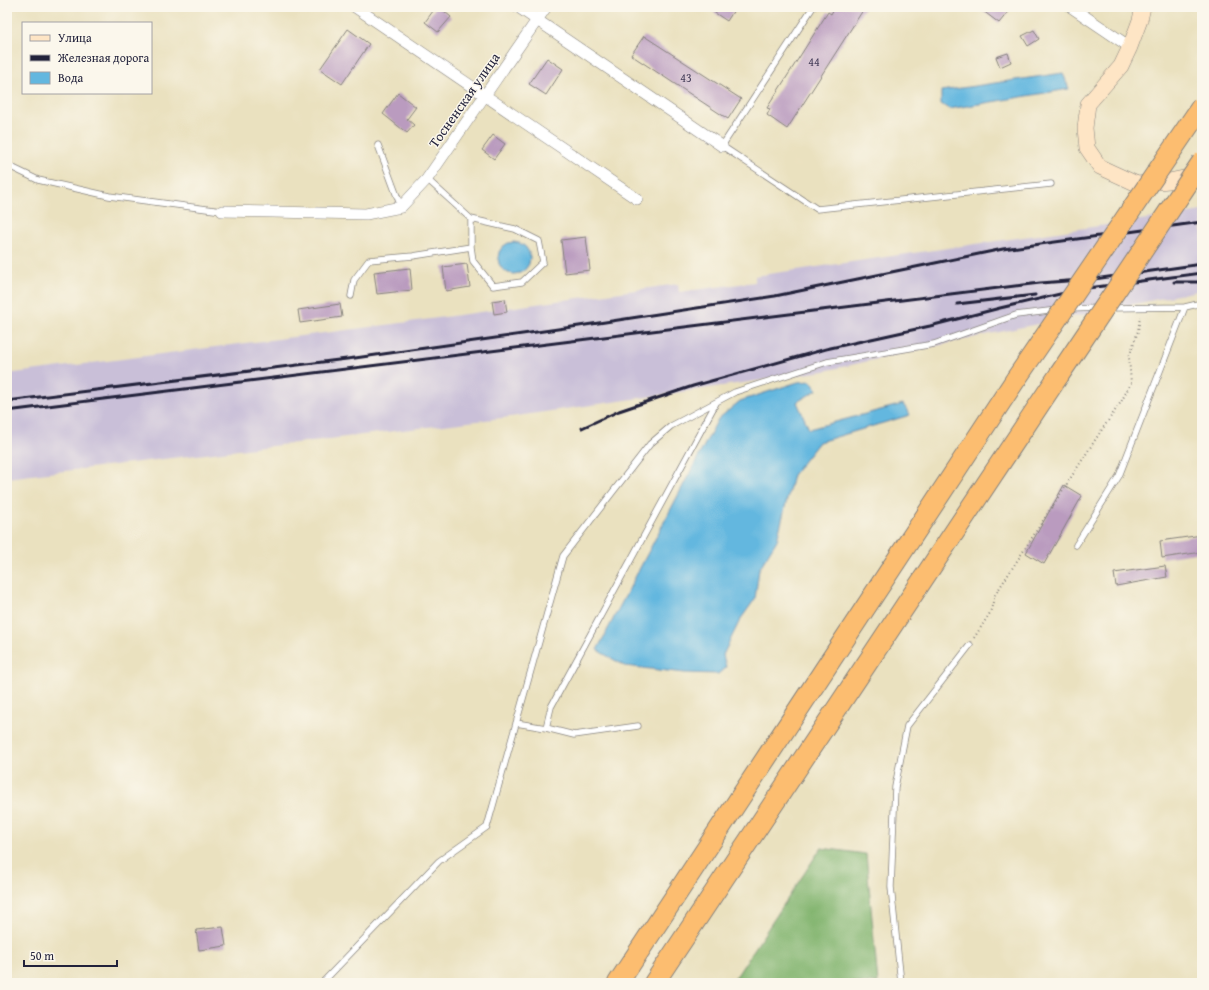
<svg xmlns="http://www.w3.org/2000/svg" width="1209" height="990" font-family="'Gentium Book Plus',serif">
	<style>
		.industrial { fill: #c9bfd8 }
		.forest { fill: #83b56f; stroke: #526c55 }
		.water { fill: #63b7df; stroke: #426c8d }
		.building { fill: #ba9bbf }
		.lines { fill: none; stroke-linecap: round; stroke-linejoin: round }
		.lane-casing { stroke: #86827d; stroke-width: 7 }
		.street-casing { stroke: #86827d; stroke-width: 12 }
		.secondary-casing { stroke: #86827d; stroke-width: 16 }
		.highway-casing { stroke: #86827d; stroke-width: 22 }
		.path { stroke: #86827d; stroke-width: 2; stroke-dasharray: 1 3; stroke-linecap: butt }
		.lane { stroke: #fff; stroke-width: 5.5 }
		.street { stroke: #fff; stroke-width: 11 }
		.secondary { stroke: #fee5c5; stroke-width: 15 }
		.highway { stroke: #fcbd6f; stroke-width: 20 }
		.rail { stroke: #22223b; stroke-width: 3 }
		.highway-bridge-casing { stroke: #86827d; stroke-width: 22; stroke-linecap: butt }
		.highway-bridge { stroke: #fcbd6f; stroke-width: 20 }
		.labels { text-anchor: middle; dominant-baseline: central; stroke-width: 3; stroke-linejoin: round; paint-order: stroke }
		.number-label { font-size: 12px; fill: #48405c }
		.street-label { font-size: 14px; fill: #22223b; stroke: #fbf7ec }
	</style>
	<rect width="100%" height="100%" fill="#fbf7ec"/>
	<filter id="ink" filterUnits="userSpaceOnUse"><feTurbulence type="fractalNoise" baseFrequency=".025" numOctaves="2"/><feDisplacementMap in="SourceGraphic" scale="8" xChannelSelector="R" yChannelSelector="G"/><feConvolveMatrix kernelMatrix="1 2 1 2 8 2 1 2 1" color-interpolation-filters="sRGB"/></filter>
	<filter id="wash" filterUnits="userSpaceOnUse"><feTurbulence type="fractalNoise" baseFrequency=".012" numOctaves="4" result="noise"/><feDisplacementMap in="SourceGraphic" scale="16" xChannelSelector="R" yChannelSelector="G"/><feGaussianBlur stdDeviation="0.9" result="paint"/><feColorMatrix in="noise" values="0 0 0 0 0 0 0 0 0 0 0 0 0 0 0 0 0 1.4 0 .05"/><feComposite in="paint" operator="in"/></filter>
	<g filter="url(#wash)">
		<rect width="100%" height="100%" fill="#eae1bf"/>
		<path class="industrial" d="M1202,211V290L985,335L824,371L510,417L7,478V374L409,322L678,284L679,292L755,282V276Z"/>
		<path class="forest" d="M821,848L866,854L878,983H732Z"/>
		<path class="water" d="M1063,73L1069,89L949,109L941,104V91Z
			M498 258a16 16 0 1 1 32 0a16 16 0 1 1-32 0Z
			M811,381L817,390L797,402L809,429L903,404L910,415L819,442L793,475L777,540L759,569L755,599L740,620L723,655L726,667L718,674L685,673L625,666L597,650L718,419L740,401L798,382Z"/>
		<g id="blocks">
			<path class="building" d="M436,7H439L451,17L438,32L425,22Z
				M706,7H736L727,21Z
				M835,7H865L787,129L767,115L770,109L767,108L828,12L831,14Z
				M978,7H1002L1008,12L999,23Z
				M348,29L369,44L342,84L320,69Z
				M1034,30L1039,39L1028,46L1022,36Z
				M644,36L741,99L728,119L631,55Z
				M1008,53L1011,62L1000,67L996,57Z
				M547,58L563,69L546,95L529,84Z
				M398,93L416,107L407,119L414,125L407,133L383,114Z
				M493,135L505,144L494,159L482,150Z
				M586,237L590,270L565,273L561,240Z
				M467,264L470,287L446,291L443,267Z
				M410,268L412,290L377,294L374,272Z
				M505,299L507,312L494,314L492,301Z
				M340,304L342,317L300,323L298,310Z
				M1064,485L1082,496L1044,564L1026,553Z
				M1202,535V552L1162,558L1160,541Z
				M1165,566L1167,577L1116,586L1114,573Z
				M223,927L226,946L199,950L196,930Z"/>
		</g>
	</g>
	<g filter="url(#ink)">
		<use href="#blocks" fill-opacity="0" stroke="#86827d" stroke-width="1"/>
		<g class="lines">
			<g class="lane-casing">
				<path id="lane" d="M813,7L722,146L817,209L1051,184
					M378,145L401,207
					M7,165L38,180L109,196L222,211
					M427,179L471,219L515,229L539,241L543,262L522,282L493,286L473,261L471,247V219
					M351,296L354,280L369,260L413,256L471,247
					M1109,308L1185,307
					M1069,309L1099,308
					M1076,545L1119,476L1185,307L1202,303
					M516,723L546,728
					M638,726L574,735L546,728L551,707L716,403
					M322,983L439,861L487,827L563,556L650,444L671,426L735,392L827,362L934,344L1016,315L1057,310
					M901,983L891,887L895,787L907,726L970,645"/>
			</g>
			<g class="street-casing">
				<path id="street" d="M355,7L637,199
					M518,7L722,146
					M1071,7L1130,47
					M222,211L366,214L401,207L427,179L546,7"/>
			</g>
			<g class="secondary-casing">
				<path id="secondary" d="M1143,7L1140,20L1130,47L1121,66L1088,104L1085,128L1087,148L1100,167L1137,184L1169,181L1198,175"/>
			</g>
			<g class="highway-casing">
				<path id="highway" d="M618,983L1016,379
					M654,983L1059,375"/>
			</g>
			<path class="path" d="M974,638L990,613L995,595L1099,434L1121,402L1131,383L1129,357L1138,331L1140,317"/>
			<use href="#lane" class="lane"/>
			<use href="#street" class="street"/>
			<use href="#secondary" class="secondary"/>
			<use href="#highway" class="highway"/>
			<path class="rail" d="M1174,282H1202
				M1073,290L1202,273
				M957,304L1035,295
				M7,401L355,358L579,326L775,296L1003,249L1202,222
				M7,411L1040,283L1094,279L1202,264
				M582,428L619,411L693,386L826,349L930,326L1000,308L1077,290"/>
			<g class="highway-bridge-casing">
				<path id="highway-bridge" d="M1059,375L1202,162
					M1016,379L1202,106"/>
			</g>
			<use href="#highway-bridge" class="highway-bridge"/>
		</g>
	</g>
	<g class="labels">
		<g class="number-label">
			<text x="814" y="61">44</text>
			<text x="686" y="77">43</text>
		</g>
		<g class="street-label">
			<text transform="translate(464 100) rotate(-55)">Тосненская улица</text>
		</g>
	</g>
	<rect width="1209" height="990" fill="none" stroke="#fbf7ec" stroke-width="24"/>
	<rect x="22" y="22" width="130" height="72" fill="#fbf7ec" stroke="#a4a2a5"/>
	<rect x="30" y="35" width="20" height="6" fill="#fee5c5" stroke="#a4a2a5"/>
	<text x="58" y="42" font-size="12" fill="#22223b">Улица</text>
	<rect x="30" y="55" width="20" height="6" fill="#22223b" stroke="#a4a2a5"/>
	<text x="58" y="62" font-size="12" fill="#22223b">Железная дорога</text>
	<rect x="30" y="72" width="20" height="12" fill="#63b7df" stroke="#a4a2a5"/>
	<text x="58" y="82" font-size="12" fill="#22223b">Вода</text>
	<path d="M24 960v6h93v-6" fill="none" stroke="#22223b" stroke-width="2"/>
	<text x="30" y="960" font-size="12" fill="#22223b" stroke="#fbf7ec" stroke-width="3" paint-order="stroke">50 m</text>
</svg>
